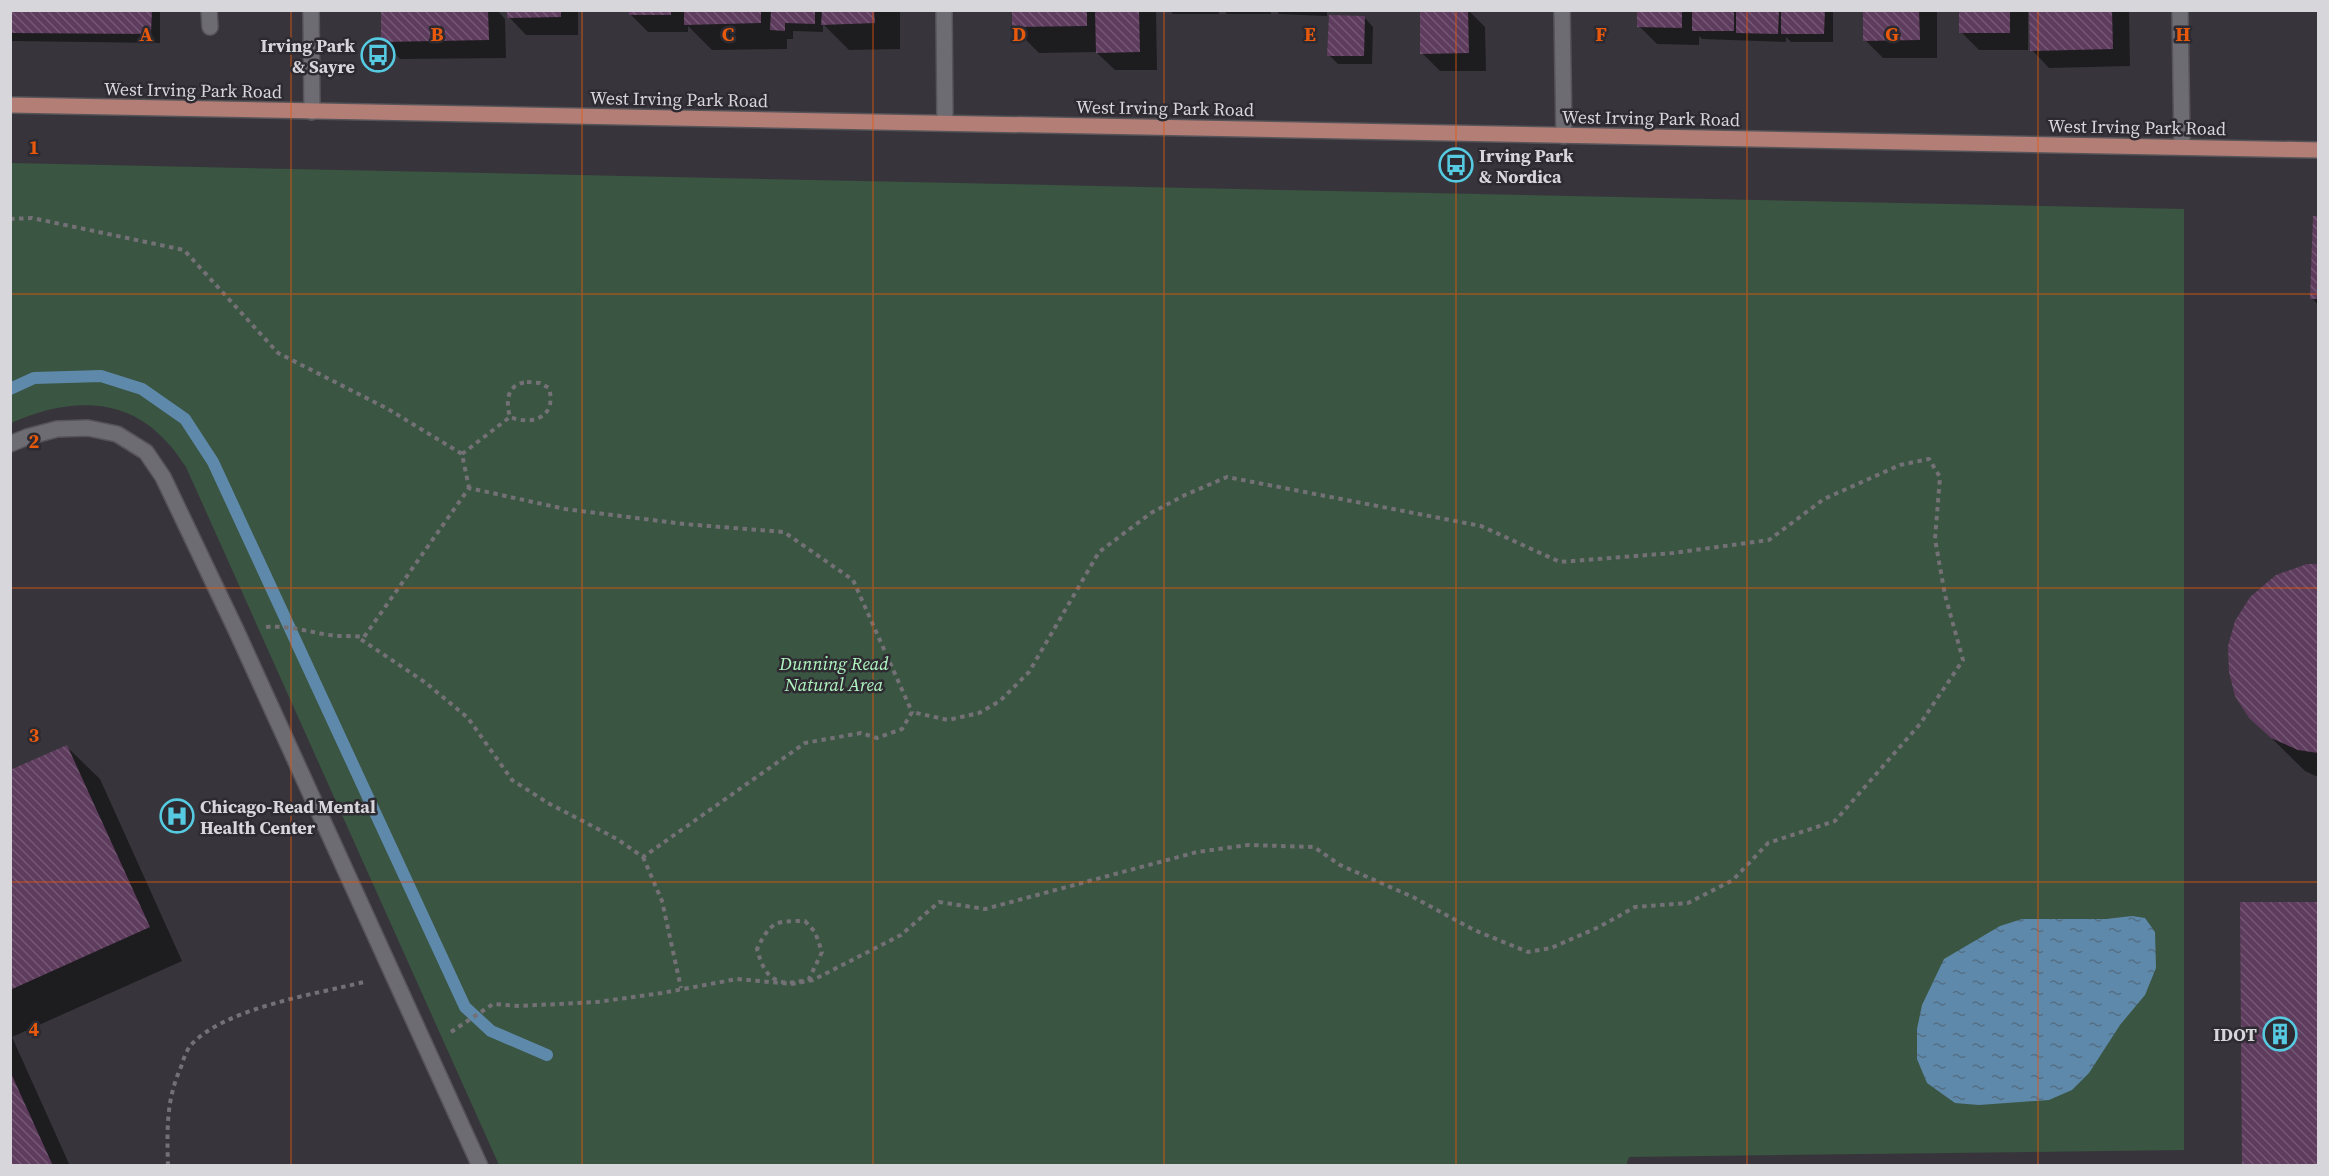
<svg xmlns="http://www.w3.org/2000/svg" width="2329" height="1176" font-family="'Source Serif 4',serif">
	<style>
		.green { fill: #3a5541 }
		.water { fill: url(#water-ripples) }
		.shadow { fill: #0007 }
		.lines { fill: none; stroke-linecap: round; stroke-linejoin: round }
		.stream { stroke: #5e89aa; stroke-width: 12 }
		.building { fill: url(#building-back-hatch) }
		.minor-casing { stroke: #565459; stroke-width: 18 }
		.major-casing { stroke: #565459; stroke-width: 18 }
		.path { stroke: #737176; stroke-width: 4; stroke-dasharray: 4.5 4.5; stroke-linecap: butt }
		.minor { stroke: #6e6c73; stroke-width: 15 }
		.major { stroke: #b37e76; stroke-width: 15 }
		.grid { fill: none; stroke: #e8590c; stroke-width: 1.5; stroke-opacity: 0.55 }
		.labels { text-anchor: middle; dominant-baseline: central; stroke-width: 5; stroke-linejoin: round; paint-order: stroke }
		.poi-label { font-size: 18px; font-weight: bold; fill: #d7d6da; stroke: #2d2b31; text-anchor: end }
		.street-label { font-size: 18px; fill: #d7d6da; stroke: #2d2b31 }
		.park-label { font-size: 18px; font-style: italic; fill: #b1f6c1; stroke: #2d2b31 }
		.grid-label { font-size: 20px; text-anchor: middle; font-weight: bold; fill: #e8590c; stroke: #2d2b31; stroke-width: 5; stroke-linejoin: round; paint-order: stroke }
	</style>
	<defs>
		<pattern id="water-ripples" width="26" height="14" patternUnits="userSpaceOnUse" patternTransform="scale(1.5)"><rect width="26" height="14" fill="#5e89aa"/><path d="M2 4q2-2 4 0t4 0M15 11q2-2 4 0t4 0" fill="none" stroke="#546f85"/></pattern>
		<pattern id="building-back-hatch" width="6" height="6" patternUnits="userSpaceOnUse" patternTransform="scale(1.5)"><rect width="6" height="6" fill="#5e3c5d"/><path d="M-1 5l2 2M0 0l6 6M5-1l2 2" fill="none" stroke="#745774"/></pattern>
	</defs>
	<rect width="100%" height="100%" fill="#37353b"/>
	<path class="green" d="M11,163L2184,209V1150L1629,1157L1626,1166L499,1165L186,467C180,459 174,449 166,441C124,394 64,399 11,423Z"/>
	<path class="water" d="M2132,916L2145,918L2155,932L2156,968L2145,995L2120,1025L2089,1073L2072,1090L2049,1100L1979,1105L1955,1103L1927,1083L1917,1059V1029L1922,1005L1944,959L2000,926L2022,919H2106Z"/>
	<path class="shadow" d="M10,10H160V43L10,41Z
		M382,10H497L505,19L506,58L400,59L382,41Z
		M508,10H578V35H526L509,17Z
		M630,10H900V49L849,50L823,24V32L793,31V39H787V49L712,50L688,26V32H648L630,14Z
		M1013,10H1156L1157,70H1115L1096,52L1039,53L1013,27Z
		M1169,10H1219V14H1173Z
		M1223,10H1271V14H1227Z
		M1276,10H1327V16L1279,14Z
		M1422,10H1468L1485,27L1486,71H1440L1422,53Z
		M1639,10H1833V42H1791L1786,37V42L1702,39L1699,36V45L1657,44L1639,26Z
		M1864,10H1937V58H1883L1865,40Z
		M1961,10H2028V50H1979L1961,32Z
		M2031,10H2129L2130,66L2049,68L2032,50Z
		M1365,18L1373,27L1372,64H1338L1329,55Z
		M2314,217H2318V305L2312,298Z
		M2308,566H2318V777L2305,771L2250,717Z
		M66,746L100,779L182,961L12,1037L70,1166H10V772Z
		M2318,903V1166H2243L2242,904Z"/>
	<g class="lines">
		<path class="stream" d="M10,389L34,378L101,376L142,389L185,419L213,462L465,1007L491,1031L547,1055"/>
	</g>
	<path class="building" d="M10,10H152L151,34L10,33Z
		M381,10H488L489,40L381,42Z
		M507,10H561V17L507,18Z
		M629,10H671V15H629Z
		M684,10H761V23L684,25Z
		M771,10H815V24L785,23V31L770,30Z
		M822,10H874L875,23L821,25Z
		M1012,10H1087V26L1012,27Z
		M1095,10H1139L1140,52L1096,53Z
		M1420,10H1468L1469,53L1420,54Z
		M1637,10H1682V28L1637,27Z
		M1692,10H1734V31H1692Z
		M1736,10H1779L1778,34L1736,33Z
		M1781,10H1825L1824,34H1781Z
		M1863,10H1919L1920,40L1863,41Z
		M1959,10H2010V33H1959Z
		M2029,10H2112L2113,49L2030,51Z
		M1329,15L1365,16L1364,56H1327Z
		M2313,216H2318V299H2310Z
		M2307,564H2318V753L2298,750L2271,738L2249,718L2235,696L2229,672L2228,646L2235,621L2250,597L2276,575Z
		M67,745L150,927L10,990V770Z
		M2240,902H2318V1166H2242Z
		M10,1071L53,1166H10Z"/>
	<g class="lines">
		<g class="minor-casing">
			<path id="minor" d="M209,10L210,27
				M311,10L312,112
				M944,10L945,123
				M1562,10L1564,136
				M2180,10L2182,147
				M10,444L27,437L57,429L88,428L117,434L146,452L163,477L236,630L480,1166"/>
		</g>
		<g class="major-casing">
			<path id="major" d="M10,105L2318,150"/>
		</g>
		<path class="path" d="M10,219L32,218L184,250L278,353L388,409L462,454L469,488
			M527,382L540,383L549,388C557,417 533,426 510,417C505,399 508,384 527,382Z
			M462,454L510,417
			M266,627C290,625 312,633 336,636C345,636 355,636 364,637L469,488L565,509L684,524L784,532L853,580L912,712L902,729L877,738L861,733L805,743L643,857L617,839L548,803L512,780L468,718L426,683L356,636
			M643,857L662,901L681,988
			M805,921L815,932L822,952L809,979C778,988 765,980 757,949C771,921 775,921 805,921Z
			M451,1032L493,1004L519,1006L597,1002L662,993L737,979L792,984L813,980L901,935L939,902L985,909L1197,852L1248,845L1314,847L1340,865L1413,897L1474,930L1528,952L1551,948L1599,927L1635,907L1688,903L1733,880L1768,843L1835,821L1920,724L1963,660L1945,595L1935,539L1940,477L1929,459L1900,465L1824,499L1769,540L1673,553L1560,562L1481,526L1227,477L1185,495L1151,513L1099,552L1029,672L1000,701L979,713L948,720L912,712
			M168,1166C167,1130 166,1100 181,1067C183,1060 186,1052 190,1046C223,1008 316,994 364,982"/>
		<use href="#minor" class="minor"/>
		<use href="#major" class="major"/>
	</g>
	<path class="grid" d="M291,10V1166M582,10V1166M873,10V1166M1164,10V1166M1456,10V1166M1747,10V1166M2038,10V1166M10,294H2318M10,588H2318M10,882H2318"/>
	<defs>
		<g id="bus-ring" transform="scale(1.725)"><circle r="9.5" fill="#2d2b31" stroke="#55cae0" stroke-width="1.5"/><path d="M-5-6H5V4H4V6H2V4H-2V6H-4V4H-5ZM-3.5-4V0h7V-4ZM-3.5 1.2v1.5H-2V1.2ZM2 1.2v1.5H3.5V1.2Z" fill="#55cae0"/></g>
		<g id="hospital-ring" transform="scale(1.725)"><circle r="9.5" fill="#2d2b31" stroke="#55cae0" stroke-width="1.5"/><path d="M-5-5h3v3.5h4V-5h3V5h-3V1.5h-4V5h-3Z" fill="#55cae0"/></g>
		<g id="building-ring" transform="scale(1.725)"><circle r="9.5" fill="#2d2b31" stroke="#55cae0" stroke-width="1.5"/><path d="M-4-6H4V6H1V3H-1V6H-4ZM-2.5-4.3h1.7v1.8h-1.7ZM.8-4.3h1.7v1.8H.8ZM-2.5-1h1.7V.8h-1.7ZM.8-1h1.7V.8H.8Z" fill="#55cae0"/></g>
	</defs>
	<g fill-rule="evenodd">
		<use href="#bus-ring" x="378" y="55"/>
		<use href="#bus-ring" x="1456" y="165"/>
		<use href="#hospital-ring" x="177" y="816"/>
		<use href="#building-ring" x="2280" y="1034"/>
	</g>
	<g class="labels">
		<g class="poi-label">
			<text x="355" y="45">Irving Park<tspan x="355" dy="21">&amp; Sayre</tspan></text>
			<text x="1479" y="155" text-anchor="start">Irving Park<tspan x="1479" dy="21">&amp; Nordica</tspan></text>
			<text x="200" y="806" text-anchor="start">Chicago-Read Mental<tspan x="200" dy="21">Health Center</tspan></text>
			<text x="2257" y="1034">IDOT</text>
		</g>
		<g class="street-label">
			<text transform="translate(193 90) rotate(1)">West Irving Park Road</text>
			<text transform="translate(679 99) rotate(1)">West Irving Park Road</text>
			<text transform="translate(1165 108) rotate(1)">West Irving Park Road</text>
			<text transform="translate(1651 118) rotate(1)">West Irving Park Road</text>
			<text transform="translate(2137 127) rotate(1)">West Irving Park Road</text>
		</g>
		<g class="park-label">
			<text x="834" y="663">Dunning Read<tspan x="834" dy="21">Natural Area</tspan></text>
		</g>
	</g>
	<g class="grid-label">
		<text x="146" y="41">A</text>
		<text x="437" y="41">B</text>
		<text x="728" y="41">C</text>
		<text x="1019" y="41">D</text>
		<text x="1310" y="41">E</text>
		<text x="1601" y="41">F</text>
		<text x="1892" y="41">G</text>
		<text x="2183" y="41">H</text>
		<text x="34" y="154">1</text>
		<text x="34" y="448">2</text>
		<text x="34" y="742">3</text>
		<text x="34" y="1036">4</text>
	</g>
	<rect width="2329" height="1176" fill="none" stroke="#d7d6da" stroke-width="24"/>
</svg>
